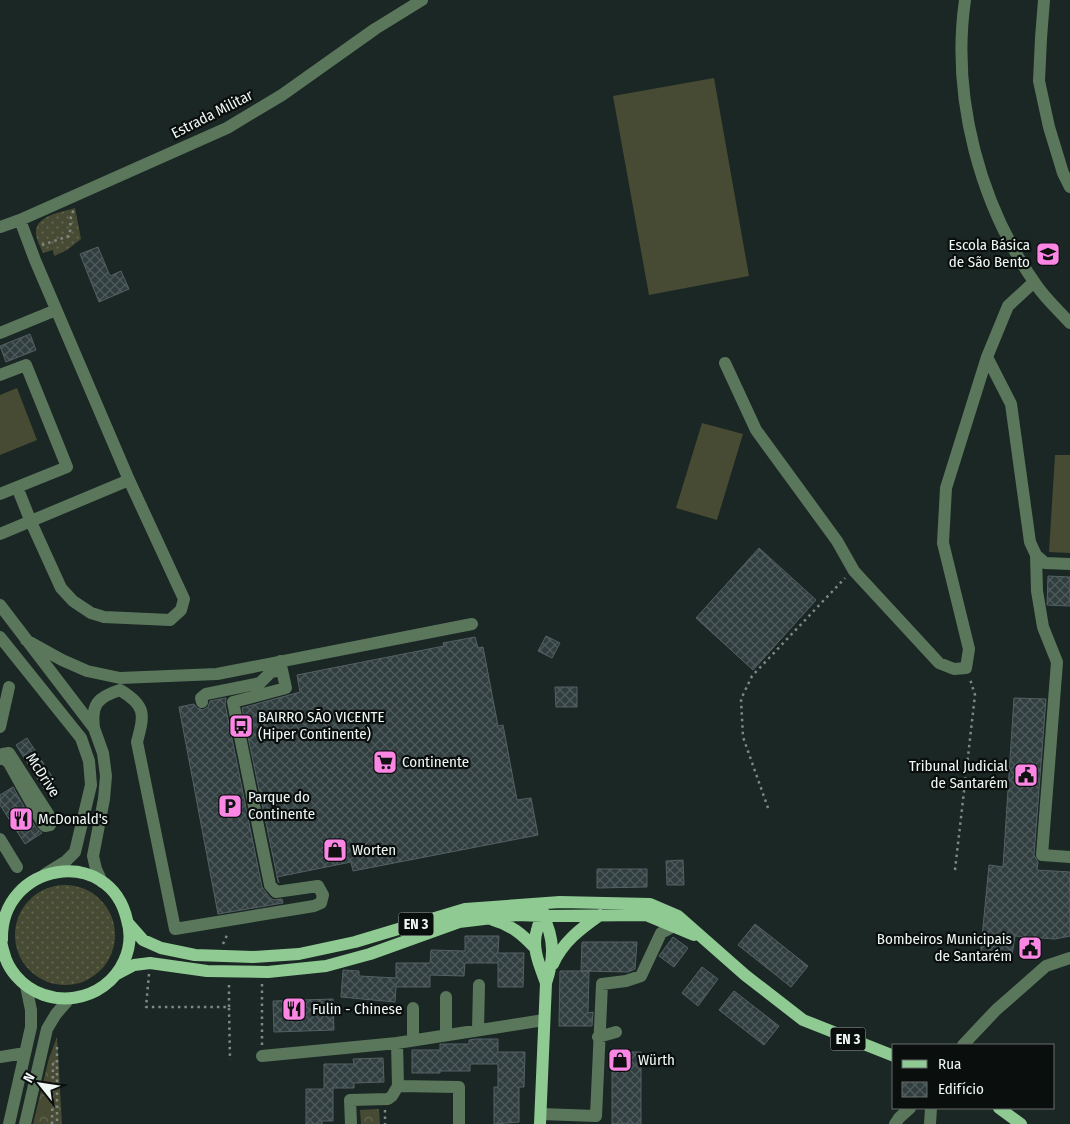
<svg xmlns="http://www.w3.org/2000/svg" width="1070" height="1124" font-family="'Fira Sans Condensed',sans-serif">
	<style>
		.grass { fill: url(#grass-dots) }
		.forest { fill: url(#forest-crowns) }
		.pitch { fill: #484b33 }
		.building { fill: url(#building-cross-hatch); stroke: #546164 }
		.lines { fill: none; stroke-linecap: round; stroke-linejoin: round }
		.path { stroke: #7e8885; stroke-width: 2.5; stroke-dasharray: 2.5 4; stroke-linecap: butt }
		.minor { stroke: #5a775c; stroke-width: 12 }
		.major { stroke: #8eca92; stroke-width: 12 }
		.labels { text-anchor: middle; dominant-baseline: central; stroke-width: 4.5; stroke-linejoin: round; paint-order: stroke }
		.shield { fill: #0a0f0e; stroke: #aab1b0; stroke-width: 1 }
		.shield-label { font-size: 14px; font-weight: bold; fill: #eff7f5 }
		.street-label { font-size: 15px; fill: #eff7f5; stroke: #0a0f0e }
		.poi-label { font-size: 15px; fill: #eff7f5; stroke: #0a0f0e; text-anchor: start }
	</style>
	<defs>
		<pattern id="grass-dots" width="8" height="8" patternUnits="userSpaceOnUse" patternTransform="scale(1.25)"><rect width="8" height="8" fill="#484b33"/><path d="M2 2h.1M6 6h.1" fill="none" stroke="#636651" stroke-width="1.8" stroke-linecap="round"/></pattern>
		<pattern id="forest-crowns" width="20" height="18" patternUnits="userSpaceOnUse" patternTransform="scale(1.25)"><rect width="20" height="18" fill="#484b33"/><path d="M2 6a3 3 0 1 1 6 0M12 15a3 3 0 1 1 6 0" fill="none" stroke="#636651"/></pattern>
		<pattern id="building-cross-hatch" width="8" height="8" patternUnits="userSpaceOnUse" patternTransform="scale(1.25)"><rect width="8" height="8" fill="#313e40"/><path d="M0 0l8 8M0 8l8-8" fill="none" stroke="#4f5b5c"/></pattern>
	</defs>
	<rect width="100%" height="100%" fill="#1b2724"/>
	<path class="grass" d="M75,208L81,239L67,250L54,256L53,250L43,253C41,247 35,238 36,231C37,215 63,212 75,208Z
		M15 935a50 50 0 1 1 100 0a50 50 0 1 1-100 0Z"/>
	<path class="forest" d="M57,1037L62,1124H33L49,1058Z
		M379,1109L380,1124H361L360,1110Z"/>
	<path class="pitch" d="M714,78L749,276L649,295L613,96Z
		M17,388L37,440L0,455V395Z
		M702,423L743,434L717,520L676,508Z
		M1055,455H1070V553L1049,552Z"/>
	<path class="building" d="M98,247L110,276L121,271L129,289L99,302L80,254Z
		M30,334L36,350L6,362L0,346Z
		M759,548L816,600L753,670L696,618Z
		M1048,576L1070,577V606L1047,605Z
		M546,636L560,643L552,658L538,651Z
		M475,637L478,648L483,647L498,726L503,725L517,800L531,798L538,835L353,871L351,862L277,877L279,883L278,881L242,708L300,692L297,675L444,646L443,643Z
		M555,687H577V707H556Z
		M226,698L225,704L262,887L270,898L274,900L282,899L283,903L218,914L179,707L194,704L197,708L203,710L208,707L210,701Z
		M1014,698L1046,699L1034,855L1038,862L1037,870L1070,872V936L1055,939L1015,936L1011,962L980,958L989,865L1003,867Z
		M27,738L55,781L44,789L16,745Z
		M13,787L36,828L42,833L25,844L0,805V795Z
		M683,860L684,885H667L666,861Z
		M597,869H647V887L597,888Z
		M755,924L808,966L791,987L738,945Z
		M465,936H499L498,953H524L523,987H498V963H465L464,976L430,975V987H396L395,1002L341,997L343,970L359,971V976L396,978V963H430L431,950L465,951Z
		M673,937L688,948L674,967L659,956Z
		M582,942H637L635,969L628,972L581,971Z
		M702,967L718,979L698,1006L682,993Z
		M560,971H589L588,1013L593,1012L592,1026H559Z
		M734,991L779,1026L764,1045L719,1010Z
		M333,999L334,1030L274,1032L273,1001Z
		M476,1039H498V1052H525L524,1087H519V1122L494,1124V1087H498V1064H470V1071H440V1073H412V1050H440V1044H469V1040Z
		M612,1052H641V1124H612Z
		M383,1058L384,1082L354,1083V1088H333V1121H322V1124H306V1089H324V1064H354L353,1059Z"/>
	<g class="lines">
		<path class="path" d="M42,245L69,236C72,227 68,216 75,209
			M768,808L743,737L741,699L752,676L845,578
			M955,870L975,695L970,679
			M223,944L228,933
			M149,974L146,1007H229L230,1060
			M229,1007V983
			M262,1045V984
			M57,1047V1124
			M385,1110V1124
			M52,1124L53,1063"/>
		<path class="minor" d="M965,0C951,98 980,206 1037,286C1046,299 1059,311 1070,323
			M1044,0L1041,38L1039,81L1049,127L1063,173L1070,187
			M0,227L20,220L227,128L282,95L375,29L422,0
			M0,333L56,310
			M987,357L1011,404L1030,542L1036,555L1045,563L1070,564
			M725,363L756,430L837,541L854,571L939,663L954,669L966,668L969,649L943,543L946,488L987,357L1008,306L1034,282
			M0,375L26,365L67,467L0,494
			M17,487L31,522L61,588L73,601L91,613L104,617L170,620L181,610L184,599L129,480L35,260L20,220
			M0,534L129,480
			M1036,555L1037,591L1043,627L1057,662L1042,855L1070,857
			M0,605L94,728L103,753L106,776L104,799L93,856L96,869L102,882
			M0,637L81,738L89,761L91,785L75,852L66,861L45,874
			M26,640L62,660L87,671L120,678L217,674L472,624
			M202,702L201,698L206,694L260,683L271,672L282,670
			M0,727L9,687
			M94,728C91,704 98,697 120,690C147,706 144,715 137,742L175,929L314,906L321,903L323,895L318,886L276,892L270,885L233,702L286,688L280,661
			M0,757L3,754L9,753L52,820L50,825L45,826L43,824L9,763L3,758L0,759
			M0,839L17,867
			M413,1008V1040
			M478,1030L479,985
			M446,1035V997
			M598,1037L616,1032
			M963,1045L996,1010L1046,966L1070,958
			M262,1056L397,1043L544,1020
			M0,1057L25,1053
			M398,1086L459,1087V1124
			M541,1114L596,1116L602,984L626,981L641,976L661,933L674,926
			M9,1124L31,1027V1010L26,986
			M25,1124L47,1029L56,1014L69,999
			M351,1124L350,1100L388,1099L392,1096L398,1086L397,1043
			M895,1124L899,1118L910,1108
			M930,1124L931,1108"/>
		<path class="major" d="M543,911C543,918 538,923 537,930C531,948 540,966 546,983
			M493,920C511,925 522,934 534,947
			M128,923L143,940L161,948L195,955L253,957L299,954L355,942L465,909L560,902L650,904L678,916L745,975L803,1020L894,1056
			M0,939C2,943 2,948 4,953C6,962 11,970 16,976C47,1012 105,1003 124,961C130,948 131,933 127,920C110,844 0,862 2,940
			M553,964C563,942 580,929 600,915
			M115,975L134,965L150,963L207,971L268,972L326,966L370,954L459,922L517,915L543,916L646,915L694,935
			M999,1108L1021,1124
			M540,1124L546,983C554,959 555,939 543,916"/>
	</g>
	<defs>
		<g id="school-square" transform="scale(1.25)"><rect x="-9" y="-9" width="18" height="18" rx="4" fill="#fc86e4" stroke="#0a0f0e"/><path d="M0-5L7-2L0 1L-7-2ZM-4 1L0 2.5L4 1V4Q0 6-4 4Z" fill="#111"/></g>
		<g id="bus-square" transform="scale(1.25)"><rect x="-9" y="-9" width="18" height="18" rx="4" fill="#fc86e4" stroke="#0a0f0e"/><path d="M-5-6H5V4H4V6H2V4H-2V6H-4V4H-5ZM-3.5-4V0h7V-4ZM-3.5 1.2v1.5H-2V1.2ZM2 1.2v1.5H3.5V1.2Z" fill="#111"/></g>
		<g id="supermarket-square" transform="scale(1.25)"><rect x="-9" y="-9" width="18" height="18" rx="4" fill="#fc86e4" stroke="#0a0f0e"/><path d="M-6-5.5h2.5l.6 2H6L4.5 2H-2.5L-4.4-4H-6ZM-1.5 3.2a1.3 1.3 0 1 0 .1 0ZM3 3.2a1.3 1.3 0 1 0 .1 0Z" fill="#111"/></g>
		<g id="civic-square" transform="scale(1.25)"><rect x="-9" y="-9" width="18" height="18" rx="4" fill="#fc86e4" stroke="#0a0f0e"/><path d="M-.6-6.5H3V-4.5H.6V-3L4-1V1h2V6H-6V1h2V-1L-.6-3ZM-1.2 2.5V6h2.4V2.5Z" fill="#111"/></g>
		<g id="parking-square" transform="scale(1.25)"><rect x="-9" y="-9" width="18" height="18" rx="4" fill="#fc86e4" stroke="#0a0f0e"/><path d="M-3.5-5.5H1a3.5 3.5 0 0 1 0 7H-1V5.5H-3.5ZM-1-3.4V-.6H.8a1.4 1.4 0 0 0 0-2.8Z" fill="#111"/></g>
		<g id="restaurant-square" transform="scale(1.25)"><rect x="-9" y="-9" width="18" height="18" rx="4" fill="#fc86e4" stroke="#0a0f0e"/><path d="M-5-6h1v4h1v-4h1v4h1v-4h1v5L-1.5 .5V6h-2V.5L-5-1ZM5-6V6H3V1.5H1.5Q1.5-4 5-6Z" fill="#111"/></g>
		<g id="shop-square" transform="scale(1.25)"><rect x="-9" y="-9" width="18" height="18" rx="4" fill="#fc86e4" stroke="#0a0f0e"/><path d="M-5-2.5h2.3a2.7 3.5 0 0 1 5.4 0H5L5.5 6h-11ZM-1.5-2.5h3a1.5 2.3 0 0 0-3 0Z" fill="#111"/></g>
	</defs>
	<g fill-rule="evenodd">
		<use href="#school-square" x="1048" y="254"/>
		<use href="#bus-square" x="241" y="726"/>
		<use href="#supermarket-square" x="385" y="762"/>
		<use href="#civic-square" x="1026" y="775"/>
		<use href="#parking-square" x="230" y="806"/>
		<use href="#restaurant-square" x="21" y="819"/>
		<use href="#shop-square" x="335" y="850"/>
		<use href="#civic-square" x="1030" y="948"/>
		<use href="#restaurant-square" x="294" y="1009"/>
		<use href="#shop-square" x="620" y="1060"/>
	</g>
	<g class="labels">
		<g class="shield">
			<rect x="398.5" y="912.5" width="35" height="23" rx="4"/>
			<rect x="830.5" y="1027.5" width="35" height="23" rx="4"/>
		</g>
		<g class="shield-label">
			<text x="416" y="924">EN 3</text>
			<text x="848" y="1039">EN 3</text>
		</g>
		<g class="street-label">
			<text transform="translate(212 114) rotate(-27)">Estrada Militar</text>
			<text transform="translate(43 775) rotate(57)">McDrive</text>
		</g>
		<g class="poi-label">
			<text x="1030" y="245" text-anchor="end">Escola Básica<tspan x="1030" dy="17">de São Bento</tspan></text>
			<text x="258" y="717">BAIRRO SÃO VICENTE<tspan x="258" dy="17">(Hiper Continente)</tspan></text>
			<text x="402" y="762">Continente</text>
			<text x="1008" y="766" text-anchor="end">Tribunal Judicial<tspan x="1008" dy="17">de Santarém</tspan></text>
			<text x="248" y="797">Parque do<tspan x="248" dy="17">Continente</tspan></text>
			<text x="38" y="819">McDonald's</text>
			<text x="352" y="850">Worten</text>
			<text x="1012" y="939" text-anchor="end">Bombeiros Municipais<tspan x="1012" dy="17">de Santarém</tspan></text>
			<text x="312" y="1009">Fulin - Chinese</text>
			<text x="638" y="1060">Würth</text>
		</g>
	</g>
	<rect x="892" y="1044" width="162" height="65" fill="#0a0f0e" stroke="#666c6a"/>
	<rect x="902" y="1060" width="25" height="8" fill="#8eca92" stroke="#666c6a"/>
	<text x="938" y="1069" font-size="15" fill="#eff7f5">Rua</text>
	<rect x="902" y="1082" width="25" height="15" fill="url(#building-cross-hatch)" stroke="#666c6a"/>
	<text x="938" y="1094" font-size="15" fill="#eff7f5">Edifício</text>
	<g transform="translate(40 1084) rotate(300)" stroke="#0a0f0e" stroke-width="4" paint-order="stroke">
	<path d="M0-4L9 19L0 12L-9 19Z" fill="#eff7f5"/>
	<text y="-8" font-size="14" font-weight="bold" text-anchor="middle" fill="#eff7f5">N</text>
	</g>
</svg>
